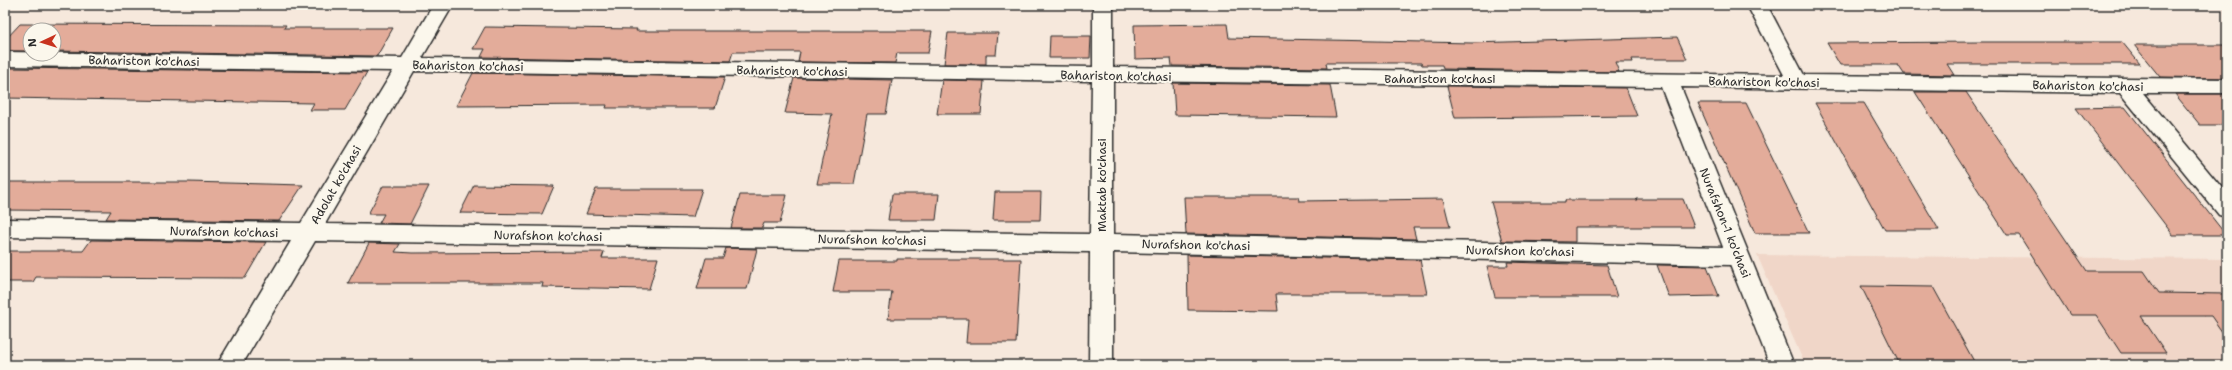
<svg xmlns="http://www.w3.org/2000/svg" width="2232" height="370" font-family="'Shantell Sans',sans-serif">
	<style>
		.built { fill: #f0d6c8 }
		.building { fill: #e3ac9a; stroke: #2b2b2b }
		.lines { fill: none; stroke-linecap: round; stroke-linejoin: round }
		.minor-casing { stroke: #2b2b2b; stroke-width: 3 }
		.minor { fill: #fbf7ec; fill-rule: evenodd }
		.labels { text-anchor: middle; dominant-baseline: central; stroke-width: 4; stroke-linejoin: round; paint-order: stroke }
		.street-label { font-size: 12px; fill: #2b2b2b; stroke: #fbf7ec }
	</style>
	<rect width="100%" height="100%" fill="#f6e8dc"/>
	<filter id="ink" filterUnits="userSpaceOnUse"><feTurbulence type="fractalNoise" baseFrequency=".025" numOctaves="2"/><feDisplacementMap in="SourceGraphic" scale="8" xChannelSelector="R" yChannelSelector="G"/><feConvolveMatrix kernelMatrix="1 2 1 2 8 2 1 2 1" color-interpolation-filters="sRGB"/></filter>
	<g filter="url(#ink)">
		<path class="built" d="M1757,255L2227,259V365H1805Z"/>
		<path class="building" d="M20,24L286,25L284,28H393L377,56L54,51V30H30V51H5V40Z
			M1227,24L1229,38L1472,43L1677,37L1687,59H1632L1633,62H1615L1619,72L1443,69L1442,65H1422L1421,63H1326L1327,68L1172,66L1171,58L1135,59L1134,25Z
			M485,27L637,29L636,31H932L928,53H897L895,63L798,62L800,52H733L730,61L481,57L485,49H473Z
			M948,33H998L996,55H986V64H944Z
			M1050,36H1091L1090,58H1049Z
			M1981,42H2122L2140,64H1947L1954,75L1904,74L1898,65H1840L1827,43Z
			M2134,45H2227V78L2160,77Z
			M5,68L367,72L345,110H310L314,103L5,98Z
			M473,73L725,77L715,108H606L607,105L456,106Z
			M794,78L892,80L886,114H867L854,184H817L832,114L785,113Z
			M942,80L984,81L981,114H937Z
			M1173,83L1330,85L1336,117L1175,115Z
			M1447,86L1626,88L1637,116L1455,118Z
			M1915,92H1966L2087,271H2144L2159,293L2227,294V339L2211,316H2141L2166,353H2121L2096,315H2070L2019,235H2007Z
			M2175,94H2227V125H2200Z
			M1698,103H1746L1809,233H1755Z
			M1815,103H1864L1939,230H1885Z
			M2125,107L2226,235H2173L2076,108Z
			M5,182H188L303,185L279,221L106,219L111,211L5,210Z
			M474,185L554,186L542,214L460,213Z
			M383,186H429L410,224L379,223L384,214H368Z
			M596,189H702L693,217L586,214Z
			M995,192H1041L1040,220H993Z
			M892,194H939L936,220H888Z
			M740,195H787L780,223H764L762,228H731Z
			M1184,197H1298L1299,201L1443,199L1450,227H1413L1416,239L1186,234Z
			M1636,199H1683L1694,227H1575V242L1502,241L1491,202H1565V200H1637Z
			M91,240L266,242L245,278L36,277L33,282H5V251H83Z
			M369,243L400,244L395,252L412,253L604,252L602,258H658L649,289L542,287L543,283H348Z
			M726,248L757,249L747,289H697L706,258H723Z
			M1187,255L1420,260L1427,294H1276L1278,311L1188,310Z
			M897,259H1021L1016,343H966L968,319H888L892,292H833L839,261H897Z
			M1507,262L1607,265L1617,297H1495L1487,266H1508Z
			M1657,265L1707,266L1719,296L1669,297Z
			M1861,286L1933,287L1976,365H1900Z"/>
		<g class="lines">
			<g class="minor-casing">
				<path id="minor" d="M433,5H453L422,58L1093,67V5H1113V67L1784,75L1747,5H1767L1804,75L2227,79V93H2143L2227,194V217L2219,215L2120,93L1681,87L1794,365H1770L1730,265L1113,252V365H1089L1090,252L315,241L242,365H217L291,241L5,237V219L301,223L393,71L5,66V52L402,58ZM414,71L1092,81L1090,234L325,224ZM1113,81L1661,87L1723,247L1113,234Z"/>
			</g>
			<use href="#minor" class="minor"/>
		</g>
	</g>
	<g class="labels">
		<g class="street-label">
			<text transform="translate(144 61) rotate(1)">Bahariston ko'chasi</text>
			<text transform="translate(468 66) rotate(1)">Bahariston ko'chasi</text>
			<text transform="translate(792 71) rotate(1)">Bahariston ko'chasi</text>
			<text transform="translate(1116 76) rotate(1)">Bahariston ko'chasi</text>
			<text x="1440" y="79">Bahariston ko'chasi</text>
			<text transform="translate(1764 82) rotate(1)">Bahariston ko'chasi</text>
			<text transform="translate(2088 86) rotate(1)">Bahariston ko'chasi</text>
			<text transform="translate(336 185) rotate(-60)">Adolat ko'chasi</text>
			<text transform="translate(1102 185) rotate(-90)">Maktab ko'chasi</text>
			<text transform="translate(1725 223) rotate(68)">Nurafshon-1 ko'chasi</text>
			<text transform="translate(224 232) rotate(1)">Nurafshon ko'chasi</text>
			<text transform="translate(548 236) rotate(1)">Nurafshon ko'chasi</text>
			<text transform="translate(872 240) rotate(1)">Nurafshon ko'chasi</text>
			<text transform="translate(1196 245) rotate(1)">Nurafshon ko'chasi</text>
			<text transform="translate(1520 251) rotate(1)">Nurafshon ko'chasi</text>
		</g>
	</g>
	<rect width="2232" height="370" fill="none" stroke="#fbf7ec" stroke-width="20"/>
	<rect x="10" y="10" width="2212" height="350" fill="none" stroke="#2b2b2b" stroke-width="1.5" filter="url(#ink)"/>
	<g transform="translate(42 42) rotate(266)"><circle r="19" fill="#fbf7ec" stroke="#a8a59f"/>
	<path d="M0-3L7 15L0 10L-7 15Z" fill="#c8321e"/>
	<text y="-6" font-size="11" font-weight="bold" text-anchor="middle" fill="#2b2b2b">N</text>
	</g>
</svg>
